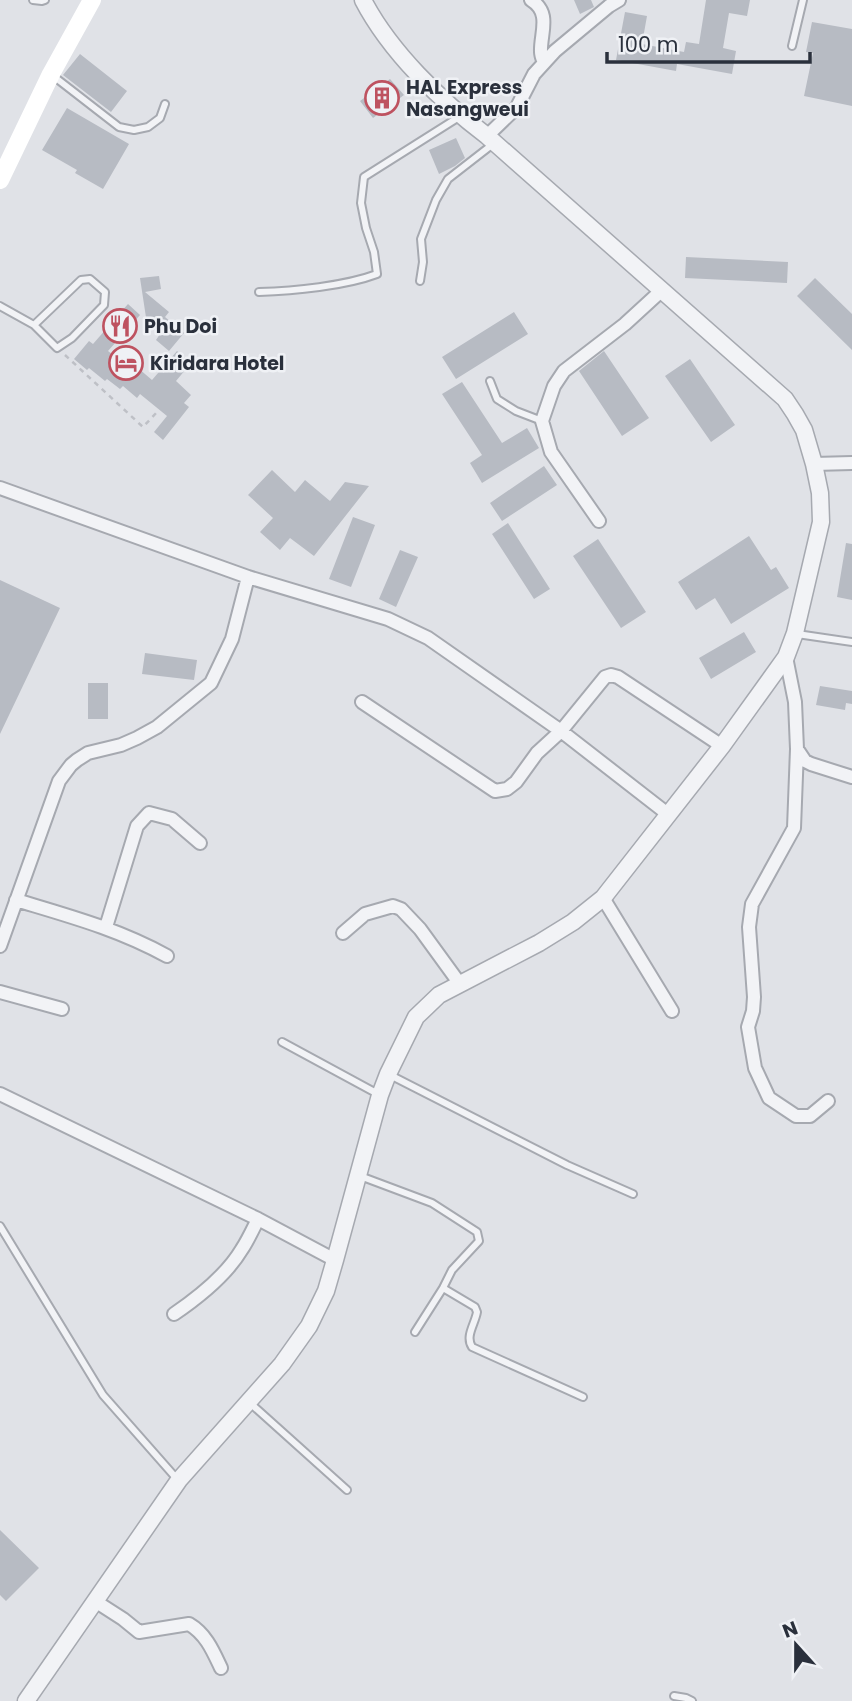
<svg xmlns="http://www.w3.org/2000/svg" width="852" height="1701" font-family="Poppins,sans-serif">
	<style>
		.building { fill: #b7bbc3 }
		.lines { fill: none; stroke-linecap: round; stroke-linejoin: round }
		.service-casing { stroke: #a6a9b0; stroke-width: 10 }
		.minor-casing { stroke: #a6a9b0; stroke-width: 16 }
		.tertiary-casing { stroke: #a6a9b0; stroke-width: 19 }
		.path { stroke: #bec0c6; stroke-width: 2.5; stroke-dasharray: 5 5; stroke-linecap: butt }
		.service { stroke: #f2f3f6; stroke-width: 6 }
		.minor { stroke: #f2f3f6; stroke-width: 12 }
		.tertiary { stroke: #f2f3f6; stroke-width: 16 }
		.secondary { stroke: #fff; stroke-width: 18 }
		.labels { text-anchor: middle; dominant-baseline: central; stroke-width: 5; stroke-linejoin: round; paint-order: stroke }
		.poi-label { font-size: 19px; font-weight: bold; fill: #2a303c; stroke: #eff1f5; text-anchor: start }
	</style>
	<rect width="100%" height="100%" fill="#e0e2e7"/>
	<path class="building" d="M574,0H591L594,7L580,14Z
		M706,0H750L747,16L729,13L723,48L736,51L732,74L677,64L676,71L616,60L625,12L647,16L642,44L684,52L686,42L699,44Z
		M812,22L852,29V106L804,96L813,53L806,52Z
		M80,54L127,91L111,112L63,75Z
		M390,79L404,95L373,118L360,101Z
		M67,108L129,144L103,189L75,173L77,170L42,150Z
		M456,138L465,158L455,166L439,174L429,150Z
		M686,257L788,262L787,283L685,278Z
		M159,276L161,289L145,292L169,312L165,317L184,333L169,351L156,340L160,334L147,324L140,278Z
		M815,278L852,314V350L797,296Z
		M128,304L140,315L108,351L135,372L138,368L152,380L177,351L191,363L176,381L191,395L184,403L189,407L163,440L154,432L167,416L140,394L137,398L123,386L120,389L107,379L105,381L89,368L87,370L74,359L89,341L93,344Z
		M514,312L528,334L456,379L442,357Z
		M604,351L649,418L622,436L579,371Z
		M690,359L735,425L711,442L665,376Z
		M462,382L502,443L527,428L539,448L482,483L470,463L482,455L442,394Z
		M544,466L557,485L502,521L490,503Z
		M272,470L295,492L305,480L330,501L345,482L369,486L314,556L290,538L280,550L260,532L273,518L248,495Z
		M353,517L375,525L351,587L329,579Z
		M508,523L550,589L534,599L492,534Z
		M749,536L771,570L776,567L789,588L731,624L715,598L696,610L678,582Z
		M598,539L646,612L621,628L573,556Z
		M846,543L852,544V600L837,597Z
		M400,550L418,557L396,607L379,599Z
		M0,580L60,608L0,734Z
		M744,632L756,652L711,679L699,658Z
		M145,653L197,660L194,680L142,674Z
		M88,683H108V719H88Z
		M820,686L852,691V704L846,703L845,710L816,705Z
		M0,1530L39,1568L6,1601L0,1595Z"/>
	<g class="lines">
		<g class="service-casing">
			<path id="service" d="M33,0L42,1L45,0
				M792,46L803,0
				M52,75L119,127L134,130L148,127L160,118L165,104
				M420,281L423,262L421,239L436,200L448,179L493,144
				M259,292C294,291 345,286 377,274L374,252L366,228L361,203L364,177L459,117
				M0,306L34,325L57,348L72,338L104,305L105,292L90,279L81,280L34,325
				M490,381L497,399L516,411L542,421
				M797,634L852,642
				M282,1042L378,1094
				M390,1075L567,1165L633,1194
				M360,1176L432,1203L477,1232L479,1241L452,1270L443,1288L415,1332
				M0,1226L103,1395L177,1479
				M443,1288L475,1307L477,1312C475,1324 465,1336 472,1347L583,1397
				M250,1403L347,1490
				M674,1696L686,1698L692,1701"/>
		</g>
		<g class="minor-casing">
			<path id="minor" d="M531,0C552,13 540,34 541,52C541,56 543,60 544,63
				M487,136L517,107L534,74L555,51L609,6L619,0
				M814,464L852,463
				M0,488L248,577L388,619L428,638L561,731L669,815
				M599,521L551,452L542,421L554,386L564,371L625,324L661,291
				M786,657L795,702L797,749L805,761L811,764L852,777
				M362,702L495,791L507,789L516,782L537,753L561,731L605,677L611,675L618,677L722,746
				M797,749L794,828L752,904L749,927L754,997L753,1011L748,1027L755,1068L769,1098L796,1116H810L828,1101
				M603,898L672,1011
				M16,900C69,916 118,929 167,956
				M106,927L137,826L149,813L172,819L200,843
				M343,933L365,914L393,906L401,909L420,929L460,984
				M0,946L59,781L71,765L77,760L88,753L121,745L137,738L157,727L211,683L232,639L248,577
				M0,992L62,1009
				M0,1094L258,1219L335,1260
				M174,1314C199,1297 226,1276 242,1249C248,1240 253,1229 258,1219
				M95,1601L123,1619L139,1632L189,1624C206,1634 213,1651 221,1668"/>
		</g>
		<g class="tertiary-casing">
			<path id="tertiary" d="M26,1701L179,1480L282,1364L309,1326L326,1291L335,1260L380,1095L388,1074L416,1017L439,995L539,943L573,922L603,898L722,746L786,657L795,633L821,522L820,493L814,464L804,430L795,414L785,399L487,136C441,101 390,52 363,0"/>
		</g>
		<path class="path" d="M65,355L143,427L158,411"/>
		<use href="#service" class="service"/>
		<use href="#minor" class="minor"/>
		<use href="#tertiary" class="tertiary"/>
		<path class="secondary" d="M0,180L51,74L92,0"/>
	</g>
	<defs>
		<g id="building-ring" transform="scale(1.75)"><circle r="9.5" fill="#eff1f5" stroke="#be5260" stroke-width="1.5"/><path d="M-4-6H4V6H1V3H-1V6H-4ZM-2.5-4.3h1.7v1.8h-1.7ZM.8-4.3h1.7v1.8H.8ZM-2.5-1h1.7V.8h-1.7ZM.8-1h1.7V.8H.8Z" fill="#be5260"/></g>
		<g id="restaurant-ring" transform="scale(1.75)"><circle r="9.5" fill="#eff1f5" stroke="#be5260" stroke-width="1.5"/><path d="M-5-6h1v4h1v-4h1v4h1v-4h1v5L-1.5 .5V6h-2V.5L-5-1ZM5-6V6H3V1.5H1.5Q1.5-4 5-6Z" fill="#be5260"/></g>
		<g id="hotel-ring" transform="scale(1.75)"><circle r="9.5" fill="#eff1f5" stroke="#be5260" stroke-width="1.5"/><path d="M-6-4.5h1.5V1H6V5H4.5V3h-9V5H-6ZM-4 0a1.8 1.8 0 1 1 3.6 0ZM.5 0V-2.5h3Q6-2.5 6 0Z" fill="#be5260"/></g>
	</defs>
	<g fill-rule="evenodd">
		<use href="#building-ring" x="382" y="98"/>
		<use href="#restaurant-ring" x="120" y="326"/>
		<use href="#hotel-ring" x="126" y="363"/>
	</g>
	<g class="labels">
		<g class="poi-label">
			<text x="406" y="87">HAL Express<tspan x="406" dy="22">Nasangweui</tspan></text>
			<text x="144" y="326">Phu Doi</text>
			<text x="150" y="363">Kiridara Hotel</text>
		</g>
	</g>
	<g transform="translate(796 1645) rotate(339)" stroke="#eff1f5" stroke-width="5" paint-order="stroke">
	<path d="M0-5L12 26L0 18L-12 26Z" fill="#2a303c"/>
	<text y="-10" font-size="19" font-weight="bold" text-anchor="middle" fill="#2a303c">N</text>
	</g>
	<path d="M607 52v10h203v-10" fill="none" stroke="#2a303c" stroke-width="3.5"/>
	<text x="618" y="52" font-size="21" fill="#2a303c" stroke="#eff1f5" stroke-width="5" paint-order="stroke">100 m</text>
</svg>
